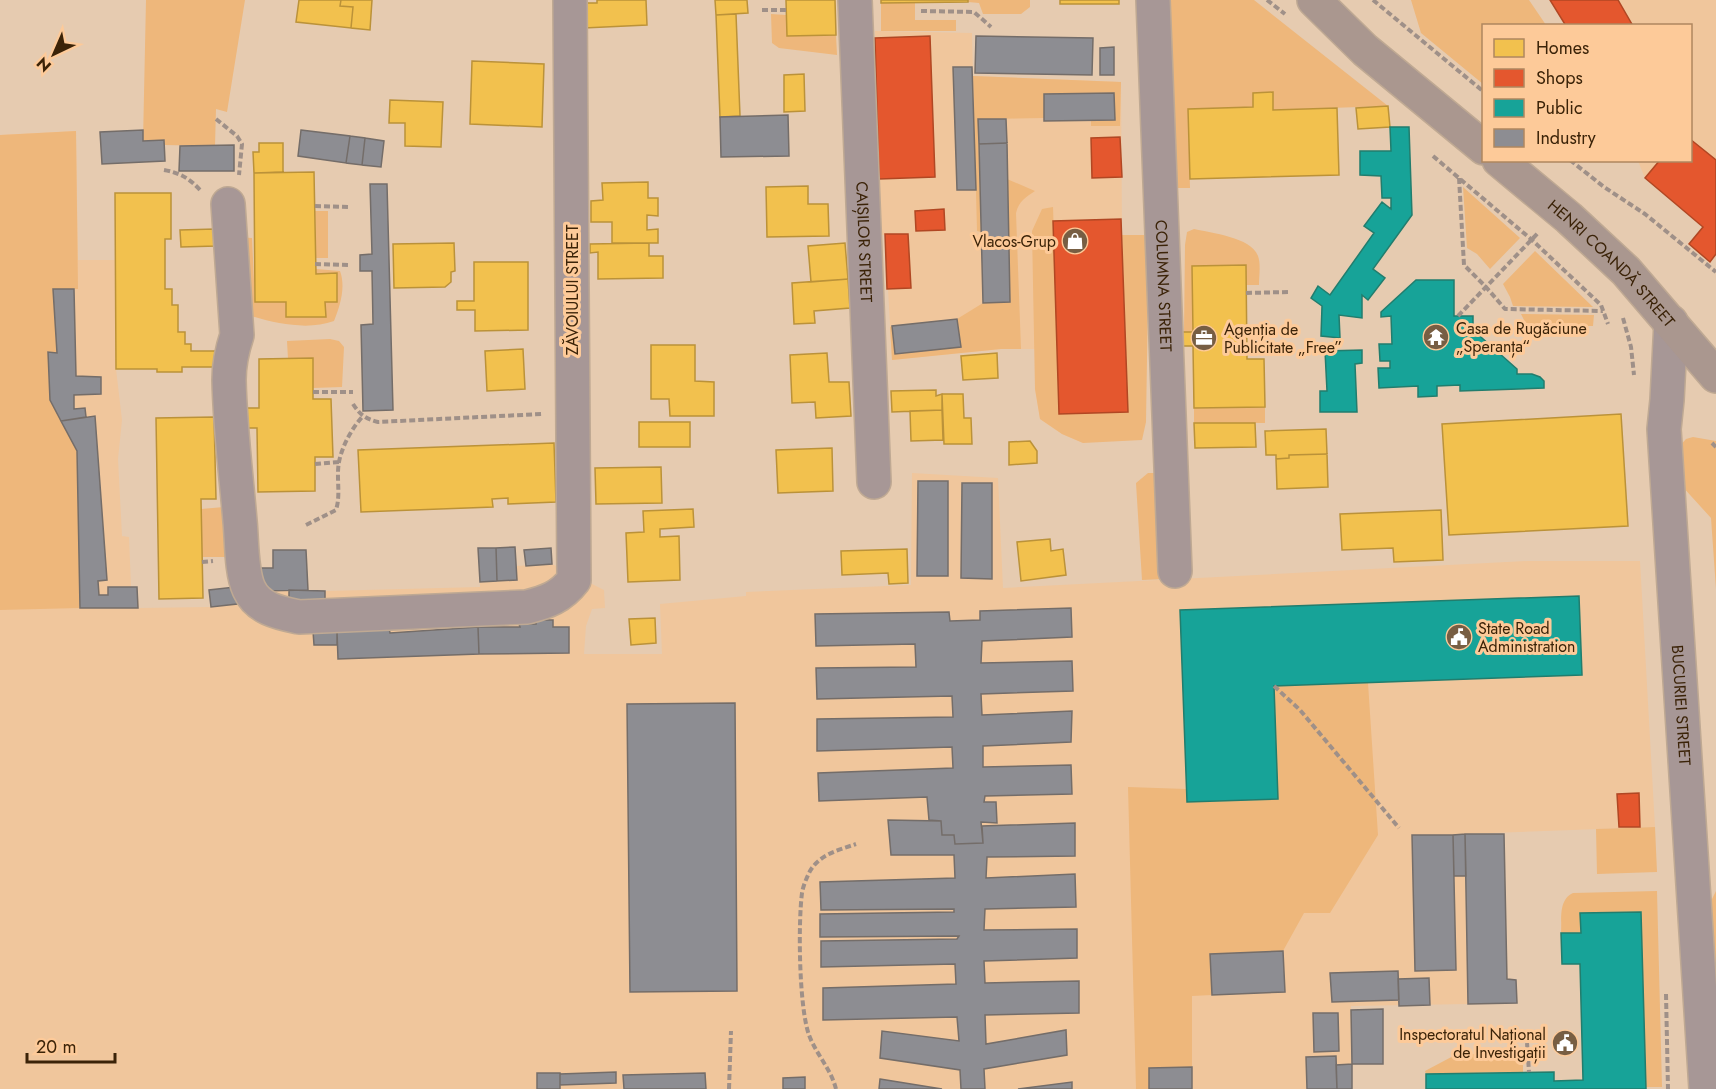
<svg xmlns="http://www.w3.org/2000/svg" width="1716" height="1089" font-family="Jost,sans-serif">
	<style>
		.built { fill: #f0c69c }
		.green { fill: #eeb77b }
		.homes { fill: #f2c14e; stroke: #bb9239; stroke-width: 1.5 }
		.shops { fill: #e4572e; stroke: #b14723; stroke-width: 1.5 }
		.public { fill: #17a398; stroke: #227d6d; stroke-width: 1.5 }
		.industry { fill: #8d8d92; stroke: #746d69; stroke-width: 1.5 }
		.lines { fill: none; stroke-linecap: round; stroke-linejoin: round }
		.minor-casing { stroke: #bfa993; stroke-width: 36 }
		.major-casing { stroke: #bfa993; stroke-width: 36 }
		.path { stroke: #9f9088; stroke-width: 4; stroke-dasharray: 6 3; stroke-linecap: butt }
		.minor { stroke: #a79796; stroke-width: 33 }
		.major { stroke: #aa978f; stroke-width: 33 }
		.labels { text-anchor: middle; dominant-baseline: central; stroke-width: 6; stroke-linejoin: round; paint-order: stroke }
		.street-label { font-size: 16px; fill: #3b2308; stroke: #fdca99 }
		.poi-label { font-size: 16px; fill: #3b2308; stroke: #fdca99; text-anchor: start }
	</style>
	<rect width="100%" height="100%" fill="#e6cbb0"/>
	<path class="built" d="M1550,0H1716V254L1710,262L1689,244L1703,227L1645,178L1638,161L1690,160V26L1566,25Z
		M875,31L972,33L973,76L1121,82L1122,235L1128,412L1083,443L1062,434L1040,419L1035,389V349H1001L892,360L885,235H881Z
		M76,131L78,260H116V369L122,420L118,459L122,536L129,537L131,587H137L139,608L211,607L236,604L232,563L308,590L326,591L480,587V582L516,580V566L552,564L604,590L605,608L592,609L586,626L584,654H662L660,604L746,596V592L911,585L912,473L998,478L1003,588L1528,561H1640L1655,827L1465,834L1468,1004L1351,1006L1352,1089H0V135Z"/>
	<path class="green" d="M146,0H245L227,112L216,109L215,146L164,145L163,140L143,141Z
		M968,0H1030V7L1021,14H983L979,3L968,2Z
		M1169,0H1254L1388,106L1273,110L1272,92L1253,93V107L1188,109L1190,188H1176Z
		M1411,0H1529L1546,25L1484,26L1483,84L1421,33Z
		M881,3H915V20H956V31H881Z
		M771,14L786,15L787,36L836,35L837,55L779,48L772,43Z
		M973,76L1121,82L1120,126H1091V120H1114V93L1044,94V118L978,119L981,232L977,231Z
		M76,131L78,289H54L57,353H48L50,400L77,451L80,608L0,610V135Z
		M1007,179L1035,191C1026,197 1019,201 1016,213L1021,349H1001L892,360L890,327L892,326L895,354L961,346L957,319L983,303L1010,302Z
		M1463,187L1520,238L1490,269L1477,254L1467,248Z
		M1053,207L1060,414L1128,412L1122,235H1149L1146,422L1142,440L1083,443L1062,434L1040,419L1035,389L1032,231L1042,209Z
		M315,211H328V258H316Z
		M1194,229C1211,233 1251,237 1258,256C1261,264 1259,276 1259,285H1246L1245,265L1192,266L1193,332L1184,333L1185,245L1187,232Z
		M238,237L252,238L255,302H286V317H325V302H337V274H316V269L340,271C346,287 340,306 334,321C307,331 272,323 245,314Z
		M1535,251L1593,307L1513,306L1510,297L1503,284Z
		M1521,314L1594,315L1593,326H1527Z
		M330,339L339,341L344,347L342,387L313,388V358L288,359L287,341Z
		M1265,407V423H1194V408Z
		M1693,437L1716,441V589L1711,518L1681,485L1678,448L1686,439Z
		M1148,473H1162L1165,579L1142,580L1136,483Z
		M224,507L228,557H202L201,509Z
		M1368,683L1378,835L1330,913H1304L1283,951L1210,954L1212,995L1192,996V1067L1149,1068V1089H1136L1128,787L1186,789L1187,802L1278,799L1274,686Z
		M1655,827L1657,872L1597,874L1596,829Z
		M1657,891L1662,1087H1646L1641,912L1580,913L1581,933H1561C1562,919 1558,900 1573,893Z
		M1716,891V969L1710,903Z
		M1457,1054H1518L1523,1062V1072L1426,1074L1425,1071Z"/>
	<path class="homes" d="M299,0H341L340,6L353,7L351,28L296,22Z
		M341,0H372L370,30L351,28L353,7L340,6Z
		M597,0H646L647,25L584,28L583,3H597Z
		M715,0H747L748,13L716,15Z
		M786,0H835L836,35L787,36Z
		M881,0H968V2L881,3Z
		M1060,0H1119V4H1060Z
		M736,14L740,116L720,117L716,15Z
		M472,61L544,64L542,127L470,124Z
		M804,74L805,111L784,112V75Z
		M1273,92V110L1337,108L1339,175L1190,179L1188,109L1253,107V93Z
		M390,100L443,102L441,147L405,146V123H389Z
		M1388,106L1390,127L1358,129L1356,108Z
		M259,143H283V172L254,173L253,152H259Z
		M314,172L316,274L337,273V302H325L326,317H286V302H255L254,173Z
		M648,182V198H658V216L647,215V230L658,229V243H612V222H591V201L603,200L602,183Z
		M808,186V204H828L829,236L767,237L766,187Z
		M115,193H171V239H165V289H172V305H178V332H185V344H191V351H215V367H182V372H157V369H116Z
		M215,229L216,246L181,247L180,230Z
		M454,243L455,271L451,272V282L445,287L394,288L393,244Z
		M649,243V256H663V278L598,279V252L590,253V244Z
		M845,243L848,279L811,282L808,246Z
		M474,262H528V330L475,331V310H457V301H474Z
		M1246,265L1247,359H1264L1265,407L1194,408L1193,346H1179V332H1193L1192,266Z
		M848,279L850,308L814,311L815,323L794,324L792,283Z
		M651,345H695V381L714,382V416H670L669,399H651Z
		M523,349L525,389L487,391L485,351Z
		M827,353L829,382H849L851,416L816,418L815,402L792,403L790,355Z
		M997,353L998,378L963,380L961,356Z
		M313,358V399H331L333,457H315V491L258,492L257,428H239L238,408H259V359Z
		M936,390V396L942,394V410L892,412L891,391Z
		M942,394H963L964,418H971L972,444H944Z
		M942,410L943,440L911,441L910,411Z
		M1621,414L1628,526L1449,535L1442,424Z
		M214,417L216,499H201L203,598L159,599L156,418Z
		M639,422H690V447H639Z
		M1194,423H1255L1256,447L1195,448Z
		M1326,429L1327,454L1289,455V458L1276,459V455H1266L1265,431Z
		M1030,441L1037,451V463L1009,465V442Z
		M554,443L556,502L508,504V498L492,499L493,507L361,512L358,450Z
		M832,448L833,491L778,493L776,450Z
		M1327,454L1328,487L1277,489L1276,459L1289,458V455Z
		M661,467L662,503L596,504L595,468Z
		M693,509L694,527L660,529V537L679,536L680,580L628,582L626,533L644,532L643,511Z
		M1441,510L1443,560L1394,562L1393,548L1342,550L1340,514Z
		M1050,539L1051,551L1063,549L1066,575L1021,581L1017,542Z
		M907,549L908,583L889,584L888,573L842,575L841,551Z
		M655,618L656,643L631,645L629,619Z"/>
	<path class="shops" d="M1550,0H1618L1633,26H1566Z
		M930,36L935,177L879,179L875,38Z
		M1120,137L1122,177L1092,178L1091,138Z
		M1690,139L1716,160V254L1710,262L1689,244L1703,227L1645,178L1660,160H1690Z
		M944,209L945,230L916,231L915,211Z
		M1121,219L1128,412L1059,414L1053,221Z
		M885,234H908L911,288L887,289Z
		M1639,793L1640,827H1619L1617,794Z"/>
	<path class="public" d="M1390,127H1409L1412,215L1373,269L1385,278L1368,300L1362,295V318L1339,315L1340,338L1321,336L1322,306L1311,298L1318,286L1330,295L1374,233L1364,226L1382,202L1391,209V198H1382L1381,176L1360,175V151H1391Z
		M1416,280H1454V316H1473V330L1517,369V374H1532L1540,377L1544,381V388L1460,391V385L1437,386V396L1418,397V386L1379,388L1378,368H1390V361H1380L1379,344H1392L1391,316L1381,317V312Z
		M1362,350V363L1355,364L1357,412H1320V391H1327L1325,351Z
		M1579,596L1582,675L1274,686L1278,799L1187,802L1180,610Z
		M1641,912L1646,1089H1426V1074L1554,1072V1081L1583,1080L1580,964H1562L1561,933H1581L1580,913Z"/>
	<path class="industry" d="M976,36L1093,38L1092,75L975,73Z
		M1114,47V75H1100V48Z
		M953,67H972L976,190H957Z
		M1114,93L1115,120L1044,121V94Z
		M788,115L789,156L721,157L720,117Z
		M978,119H1006L1007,143L979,144Z
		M143,130V141L164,140L165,161L102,164L100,132Z
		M301,130L350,136L346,163L298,156Z
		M350,136L365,138L362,165L346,163Z
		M365,138L384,141L381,167L362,165Z
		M1007,143L1010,302L983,303L979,144Z
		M234,145V171H179L180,146Z
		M370,184H387L393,410L363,411L361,325L373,324L372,271H360V255L372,254Z
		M53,289H74L76,376L101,377V394L74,395V409L85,408L86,417L61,421L50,400L48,352L57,353Z
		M957,319L961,347L895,354L892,326Z
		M95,416L107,580L98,581L99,595H108V587H137L138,608H80L77,451L61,421Z
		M918,481H948V576H917Z
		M962,483H992V579L961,578Z
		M515,547L517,580L497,581L496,548Z
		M478,548H496L497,581L480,582Z
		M551,548L552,564L526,566L524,550Z
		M273,550H306L308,590L258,591L257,568H273Z
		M235,587L237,604L211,607L209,590Z
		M289,590L325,591V605L289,603Z
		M1071,608L1072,637L982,641L981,663L1072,661L1073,691L981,694L982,715L1072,711L1071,742L983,746V767L1071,765L1072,794L985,796L984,802H996L997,823L981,822L983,843L955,844L954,835H942L941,821L929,820L927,797L819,801L818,773L953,768L952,747L817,751V719L953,717L952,696L817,699L816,668L916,667L915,644L816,646L815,614L949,612L950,621L980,620V611Z
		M536,620H553V627H569V653L479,654L478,627H520L519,624H536Z
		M478,627L479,654L338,659L337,631L389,628L390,633Z
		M313,631H337V645H314Z
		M735,703L737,991L630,992L627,704Z
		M888,820L941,821L942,835H954L955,844L983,843L982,826L1075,823V856L987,857L986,878L1075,874L1076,907L985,909L984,930L1077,929V958L984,961L985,983L1079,981V1013L985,1015L986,1044L1066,1030L1067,1055L984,1069L985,1089H961L960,1070L880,1058L882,1031L959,1041L957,1017L823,1020V988L956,984L955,964L821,967V941L957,939L959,936L820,937V914L954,912V909L821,910L820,882L955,878L954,855H891Z
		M1465,834H1504L1507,979L1516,980L1517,1003L1468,1004Z
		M1465,834L1466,876H1454L1453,835Z
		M1412,835H1453L1456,970L1415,971Z
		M1283,951L1285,992L1212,995L1210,954Z
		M1398,971L1399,1000L1332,1002L1330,973Z
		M1429,978L1430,1005L1399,1006L1398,979Z
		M1383,1009V1064H1352L1351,1010Z
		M1313,1013H1338L1339,1051L1314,1052Z
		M1336,1056L1337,1089H1307L1306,1057Z
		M1352,1064V1089H1337L1336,1065Z
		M1192,1067V1089H1149V1068Z
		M616,1072V1083L560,1085V1074Z
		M537,1073H560V1089H537Z
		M705,1073L706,1089H624L623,1075Z
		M805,1077V1089H783V1078Z
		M880,1079L942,1089H879Z
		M1072,1082V1089H1018Z"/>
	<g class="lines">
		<g class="minor-casing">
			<g id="minor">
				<path id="s1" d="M855,0L874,482"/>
				<path id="s2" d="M1153,0L1175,571"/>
				<path d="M228,204L237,335C232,350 229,364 229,380C230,427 236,474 240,521C242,541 241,572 249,589C258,609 280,613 299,617L527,607C547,602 561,597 574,580L570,0"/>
				<path id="s3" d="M1671,322L1667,400L1664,429L1706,1089"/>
			</g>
		</g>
		<g class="major-casing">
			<g id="major">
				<path d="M1314,0L1365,50L1484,148"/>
				<path id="s4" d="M1499,160L1569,218L1626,271L1716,376"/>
			</g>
		</g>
		<path class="path" d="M1267,0L1285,14
			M1373,0L1484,92
			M762,10H786
			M921,11L974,12L991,27
			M216,119L237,136L242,144L239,175
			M1433,156L1532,240L1601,305L1608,324
			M1570,160L1604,187L1645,214L1716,272
			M164,170C181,173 190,179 201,191
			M1459,178L1464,265L1486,287L1505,309L1603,311
			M315,206L348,207
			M315,264L349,265
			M1246,293L1288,292
			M1458,316L1538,233
			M1623,318L1631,347L1634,375
			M313,392H353
			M353,404C360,415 366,419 378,422L542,414
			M1712,443L1716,447
			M315,464L339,462
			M306,525L336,510C341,494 336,478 339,462C342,446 352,428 363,416
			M202,562L213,561
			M1274,686L1300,710L1399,828
			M1666,994L1668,1089
			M1527,1043L1529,1072
			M729,1089L731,1031
			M836,1089C831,1069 816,1054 809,1035C799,1007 798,924 802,893C803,886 807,877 810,871C820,854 839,850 856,844"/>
		<use href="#minor" class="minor"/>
		<use href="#major" class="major"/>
	</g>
	<defs>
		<g id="shop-disc" transform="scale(1.35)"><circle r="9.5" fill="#775e43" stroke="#fdca99"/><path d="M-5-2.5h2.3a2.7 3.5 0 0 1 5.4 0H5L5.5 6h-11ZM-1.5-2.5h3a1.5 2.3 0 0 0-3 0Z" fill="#fff"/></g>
		<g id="temple-disc" transform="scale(1.35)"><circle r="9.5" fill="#775e43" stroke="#fdca99"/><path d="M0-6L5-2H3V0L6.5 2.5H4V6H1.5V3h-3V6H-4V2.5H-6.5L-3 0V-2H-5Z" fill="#fff"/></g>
		<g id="office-disc" transform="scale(1.35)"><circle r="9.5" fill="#775e43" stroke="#fdca99"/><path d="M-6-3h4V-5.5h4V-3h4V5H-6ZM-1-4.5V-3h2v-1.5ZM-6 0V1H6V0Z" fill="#fff"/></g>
		<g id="civic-disc" transform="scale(1.35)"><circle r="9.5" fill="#775e43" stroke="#fdca99"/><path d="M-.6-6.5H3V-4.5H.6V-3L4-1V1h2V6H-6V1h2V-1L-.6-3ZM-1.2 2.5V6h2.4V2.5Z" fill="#fff"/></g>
	</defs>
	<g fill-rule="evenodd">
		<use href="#shop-disc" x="1075" y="241"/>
		<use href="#temple-disc" x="1436" y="337"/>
		<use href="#office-disc" x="1204" y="338"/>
		<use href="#civic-disc" x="1459" y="637"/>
		<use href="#civic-disc" x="1565" y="1043"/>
	</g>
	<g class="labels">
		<g class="street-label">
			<text stroke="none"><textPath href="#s1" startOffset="242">CAIȘILOR STREET</textPath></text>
			<text stroke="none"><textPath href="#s4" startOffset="153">HENRI COANDĂ STREET</textPath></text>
			<text stroke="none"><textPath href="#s2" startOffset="286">COLUMNA STREET</textPath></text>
			<text transform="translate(572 290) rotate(-90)">ZĂVOIULUI STREET</text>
			<text stroke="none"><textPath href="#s3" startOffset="384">BUCURIEI STREET</textPath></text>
		</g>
		<g class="poi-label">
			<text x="1056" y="241" text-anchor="end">Vlacos-Grup</text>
			<text x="1456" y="328">Casa de Rugăciune<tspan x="1456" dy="18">„Speranța“</tspan></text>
			<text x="1224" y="329">Agenția de<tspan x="1224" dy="18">Publicitate „Free”</tspan></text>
			<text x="1478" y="628">State Road<tspan x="1478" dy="18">Administration</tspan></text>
			<text x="1546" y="1034" text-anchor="end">Inspectoratul Național<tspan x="1546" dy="18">de Investigații</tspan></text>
		</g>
	</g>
	<rect x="1482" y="24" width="210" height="138" fill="#fdca99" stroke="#af875f" stroke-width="1.5"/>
	<rect x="1494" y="39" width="30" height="18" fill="#f2c14e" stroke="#af875f" stroke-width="1.5"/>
	<text x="1536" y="54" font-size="18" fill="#3b2308">Homes</text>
	<rect x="1494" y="69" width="30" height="18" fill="#e4572e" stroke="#af875f" stroke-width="1.5"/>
	<text x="1536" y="84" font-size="18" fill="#3b2308">Shops</text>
	<rect x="1494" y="99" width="30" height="18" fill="#17a398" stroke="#af875f" stroke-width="1.5"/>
	<text x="1536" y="114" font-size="18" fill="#3b2308">Public</text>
	<rect x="1494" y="129" width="30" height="18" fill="#8d8d92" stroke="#af875f" stroke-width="1.5"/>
	<text x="1536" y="144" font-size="18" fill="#3b2308">Industry</text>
	<g transform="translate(54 54) rotate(224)" stroke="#fdca99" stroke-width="4.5" paint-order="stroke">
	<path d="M0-4.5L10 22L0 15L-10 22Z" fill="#3b2308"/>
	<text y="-9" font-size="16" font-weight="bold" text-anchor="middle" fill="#3b2308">N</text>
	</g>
	<path d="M27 1053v9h88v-9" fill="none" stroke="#3b2308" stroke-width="3"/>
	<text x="36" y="1053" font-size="18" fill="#3b2308" stroke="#fdca99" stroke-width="4.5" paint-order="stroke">20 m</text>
</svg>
